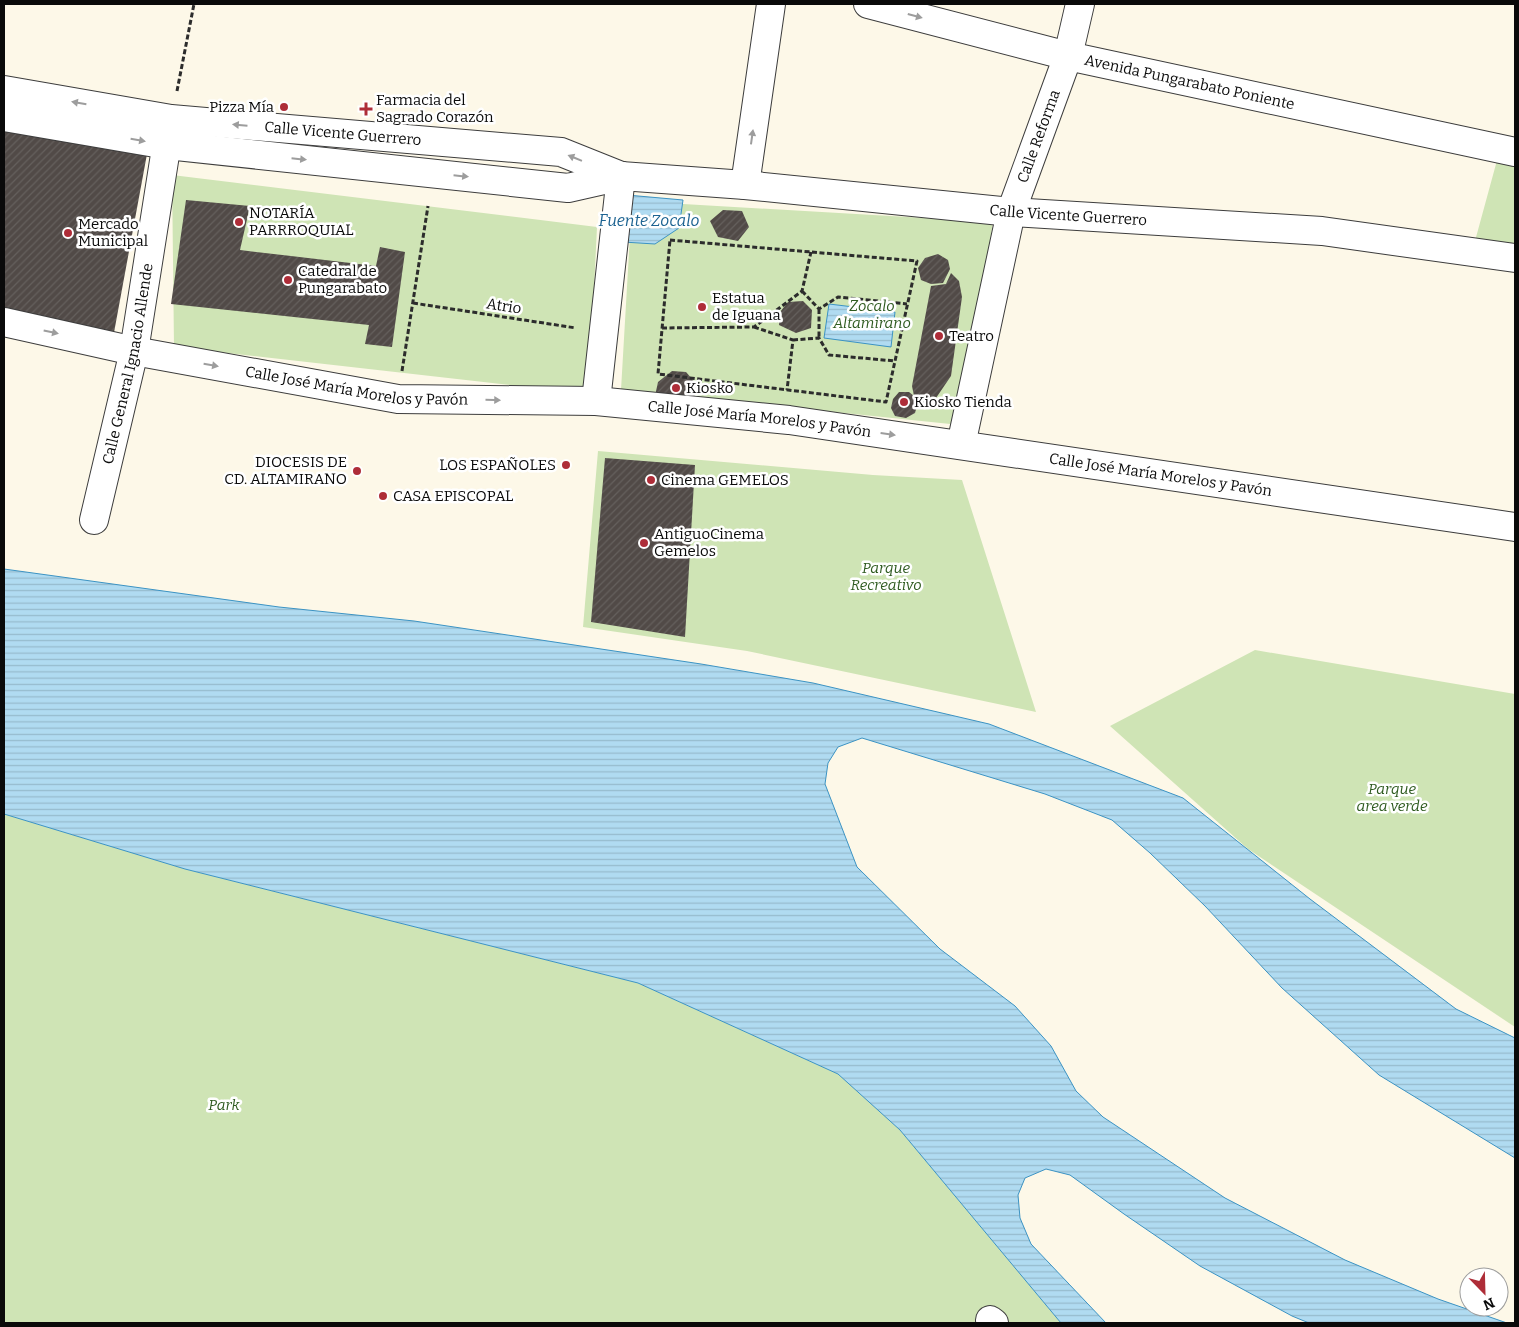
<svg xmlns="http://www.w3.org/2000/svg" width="1519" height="1327" font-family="Bitter,serif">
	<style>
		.grass { fill: #cfe4b5 }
		.water { fill: url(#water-rules); stroke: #3c93c3 }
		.building { fill: url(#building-hatch) }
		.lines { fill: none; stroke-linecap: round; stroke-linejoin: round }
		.minor-casing { stroke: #3d3d3d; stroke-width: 30 }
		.tertiary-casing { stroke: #3d3d3d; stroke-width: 30 }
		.path { stroke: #2c2c2c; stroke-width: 3; stroke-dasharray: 5 2.5; stroke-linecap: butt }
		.minor { stroke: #fff; stroke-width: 28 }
		.tertiary { stroke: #fff; stroke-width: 28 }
		.oneway { fill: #9d9d9d }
		.poi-dot { fill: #ae2d38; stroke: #fff; stroke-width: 2 }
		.labels { text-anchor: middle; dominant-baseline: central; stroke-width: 5; stroke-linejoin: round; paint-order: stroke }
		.street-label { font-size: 15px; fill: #0a0a0a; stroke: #fff }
		.poi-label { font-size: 15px; fill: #0a0a0a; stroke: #fff; text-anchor: start }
		.park-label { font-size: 15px; font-style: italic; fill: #2f5b20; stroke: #fff }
		.water-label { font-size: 16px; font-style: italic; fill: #1d6391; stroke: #fff }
	</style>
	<defs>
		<pattern id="water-rules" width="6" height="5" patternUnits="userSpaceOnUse" patternTransform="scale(1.25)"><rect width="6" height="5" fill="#b0dbf1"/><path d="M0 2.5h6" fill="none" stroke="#96bbcd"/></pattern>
		<pattern id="building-hatch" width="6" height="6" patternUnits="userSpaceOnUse" patternTransform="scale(1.25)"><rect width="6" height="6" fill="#514a47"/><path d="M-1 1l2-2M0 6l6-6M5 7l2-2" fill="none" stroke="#65605d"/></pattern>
	</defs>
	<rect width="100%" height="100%" fill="#fdf8e8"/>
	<path class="grass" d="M1499,153L1515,157V247L1475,241Z
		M172,175L597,227L589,394L174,347Z
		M632,201L993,222L960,425L621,390Z
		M598,451L873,475L962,480L1036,712L747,651L583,627Z
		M1255,650L1515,694V1027L1248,849L1110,726Z
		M4,814L185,869L638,983L838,1074L900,1130L1061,1323H4Z"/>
	<path class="water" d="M627,195L683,200L679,228L655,244L623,242Z
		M829,304L895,312L891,347L824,338Z
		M4,569L279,607L414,621L701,664L813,683L989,724L1183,798L1310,899L1456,1009L1515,1038V1158L1379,1075L1282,988L1205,906L1150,853L1112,820L1045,794L862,738L838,747L828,763L825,784L857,867L940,949L1015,1006L1051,1046L1076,1091L1103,1117L1225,1198L1345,1260L1438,1299L1507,1323H1309L1292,1316L1200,1266L1124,1214L1070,1175L1046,1169L1025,1178L1018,1195L1020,1218L1031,1244L1106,1323H1061L900,1130L838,1074L638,983L185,869L4,814Z"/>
	<path class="building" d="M4,130L147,154L113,338L4,313Z
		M186,200L250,206L240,250L376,266L380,247L405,252L392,347L365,344L369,325L171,304Z
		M723,210L742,211L749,227L738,241L718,237L710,221Z
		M938,254L948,260L950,269L943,283L931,284L921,280L918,268L925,258Z
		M951,273L959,281L962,297L951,376L936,398L917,406L915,413L906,418L895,416L891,408L893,399L899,392H909L914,396L912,386L931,286L946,284Z
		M803,301L812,310L811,328L796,333L779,325L780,312L788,302Z
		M672,371L686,372L693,380L696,394L684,407L655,396L658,382Z
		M605,458L695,465L685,637L591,622Z"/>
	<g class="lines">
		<g class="minor-casing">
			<g id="minor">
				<path d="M745,185L771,4"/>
				<path id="s1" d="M4,322L134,351L398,399L596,401L789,420L1515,527"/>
				<path d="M596,401L621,176"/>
				<path id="s2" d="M94,520L134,351L170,123"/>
				<path d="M990,1320L994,1323"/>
			</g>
		</g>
		<g class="tertiary-casing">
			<g id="tertiary">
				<path id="s3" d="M868,4L1068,56L1515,152"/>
				<path id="s4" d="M4,90L171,119L561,152L621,176"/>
				<path id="s5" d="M4,117L167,145L568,188L621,176L745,185L1011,212L1322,231L1515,258"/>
				<path id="s6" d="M961,445L1011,212L1068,56L1080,4"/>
			</g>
		</g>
		<path class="path" d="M177,91L194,4
			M670,240L917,261L886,402L658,374Z
			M802,291L819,309L838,297L907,304
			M413,303L576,328
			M819,309V338
			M754,327L793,340L787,390
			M662,328L754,327L802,291L811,252
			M793,340L819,338L829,355L895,361
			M402,371L428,206"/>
		<use href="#minor" class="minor"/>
		<use href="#tertiary" class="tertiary"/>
	</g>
	<defs><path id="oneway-solid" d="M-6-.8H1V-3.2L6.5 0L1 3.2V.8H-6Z" transform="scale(1.25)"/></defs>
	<g class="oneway">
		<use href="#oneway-solid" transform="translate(915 16) rotate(15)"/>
		<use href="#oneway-solid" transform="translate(79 103) rotate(-170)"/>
		<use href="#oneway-solid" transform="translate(240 125) rotate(-175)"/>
		<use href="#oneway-solid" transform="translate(752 137) rotate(-82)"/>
		<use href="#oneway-solid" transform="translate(138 140) rotate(10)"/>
		<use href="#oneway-solid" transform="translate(575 158) rotate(-158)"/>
		<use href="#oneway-solid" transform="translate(299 159) rotate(6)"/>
		<use href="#oneway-solid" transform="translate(461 176) rotate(6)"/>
		<use href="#oneway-solid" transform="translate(51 332) rotate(12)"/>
		<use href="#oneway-solid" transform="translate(211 365) rotate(10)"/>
		<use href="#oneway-solid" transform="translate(493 400) rotate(1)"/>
		<use href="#oneway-solid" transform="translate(888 434) rotate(8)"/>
	</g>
	<g class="poi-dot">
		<circle cx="284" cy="107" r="5"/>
		<path d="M363.5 101.5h5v5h5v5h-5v5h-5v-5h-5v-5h5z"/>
		<circle cx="239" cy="222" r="5"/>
		<circle cx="68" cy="233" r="5"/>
		<circle cx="288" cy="280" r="5"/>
		<circle cx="702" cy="307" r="5"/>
		<circle cx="939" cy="336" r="5"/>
		<circle cx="676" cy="388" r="5"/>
		<circle cx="904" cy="402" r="5"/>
		<circle cx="566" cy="465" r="5"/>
		<circle cx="357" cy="471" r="5"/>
		<circle cx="651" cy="480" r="5"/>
		<circle cx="383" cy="496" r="5"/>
		<circle cx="644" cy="543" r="5"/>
	</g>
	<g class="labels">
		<g class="street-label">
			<text stroke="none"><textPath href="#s3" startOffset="331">Avenida Pungarabato Poniente</textPath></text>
			<text stroke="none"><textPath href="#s4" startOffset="342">Calle Vicente Guerrero</textPath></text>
			<text stroke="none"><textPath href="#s6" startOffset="319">Calle Reforma</textPath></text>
			<text stroke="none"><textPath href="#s5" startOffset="1072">Calle Vicente Guerrero</textPath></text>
			<text transform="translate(504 306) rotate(9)">Atrio</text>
			<text stroke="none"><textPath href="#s2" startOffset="160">Calle General Ignacio Allende</textPath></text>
			<text stroke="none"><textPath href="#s1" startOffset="359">Calle José María Morelos y Pavón</textPath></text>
			<text stroke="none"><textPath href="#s1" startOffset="764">Calle José María Morelos y Pavón</textPath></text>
			<text stroke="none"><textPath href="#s1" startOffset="1169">Calle José María Morelos y Pavón</textPath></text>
		</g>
		<g class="poi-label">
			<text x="376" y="100">Farmacia del<tspan x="376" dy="17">Sagrado Corazón</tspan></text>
			<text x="274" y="107" text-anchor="end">Pizza Mía</text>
			<text x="249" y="213">NOTARÍA<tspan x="249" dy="17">PARRROQUIAL</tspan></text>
			<text x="78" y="224">Mercado<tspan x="78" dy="17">Municipal</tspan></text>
			<text x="298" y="271">Catedral de<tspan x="298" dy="17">Pungarabato</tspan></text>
			<text x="712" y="298">Estatua<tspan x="712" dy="17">de Iguana</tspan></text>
			<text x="949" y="336">Teatro</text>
			<text x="686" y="388">Kiosko</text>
			<text x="914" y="402">Kiosko Tienda</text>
			<text x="347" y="462" text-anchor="end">DIOCESIS DE<tspan x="347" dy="17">CD. ALTAMIRANO</tspan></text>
			<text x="556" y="465" text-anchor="end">LOS ESPAÑOLES</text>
			<text x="661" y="480">Cinema GEMELOS</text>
			<text x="393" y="496">CASA EPISCOPAL</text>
			<text x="654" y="534">AntiguoCinema<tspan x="654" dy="17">Gemelos</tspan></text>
		</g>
		<g class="park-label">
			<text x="872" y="306">Zocalo<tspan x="872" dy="17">Altamirano</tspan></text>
			<text x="886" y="568">Parque<tspan x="886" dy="17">Recreativo</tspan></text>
			<text x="1392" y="789">Parque<tspan x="1392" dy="17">area verde</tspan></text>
			<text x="224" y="1105">Park</text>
		</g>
		<g class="water-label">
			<text x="649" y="220">Fuente Zocalo</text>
		</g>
	</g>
	<rect width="1519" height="1327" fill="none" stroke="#0a0a0a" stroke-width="10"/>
	<g transform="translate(1484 1292) rotate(157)"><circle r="24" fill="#ffffff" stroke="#9d9d9d"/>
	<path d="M0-4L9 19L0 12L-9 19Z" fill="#ae2d38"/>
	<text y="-8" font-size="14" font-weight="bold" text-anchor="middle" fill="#0a0a0a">N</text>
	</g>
</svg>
